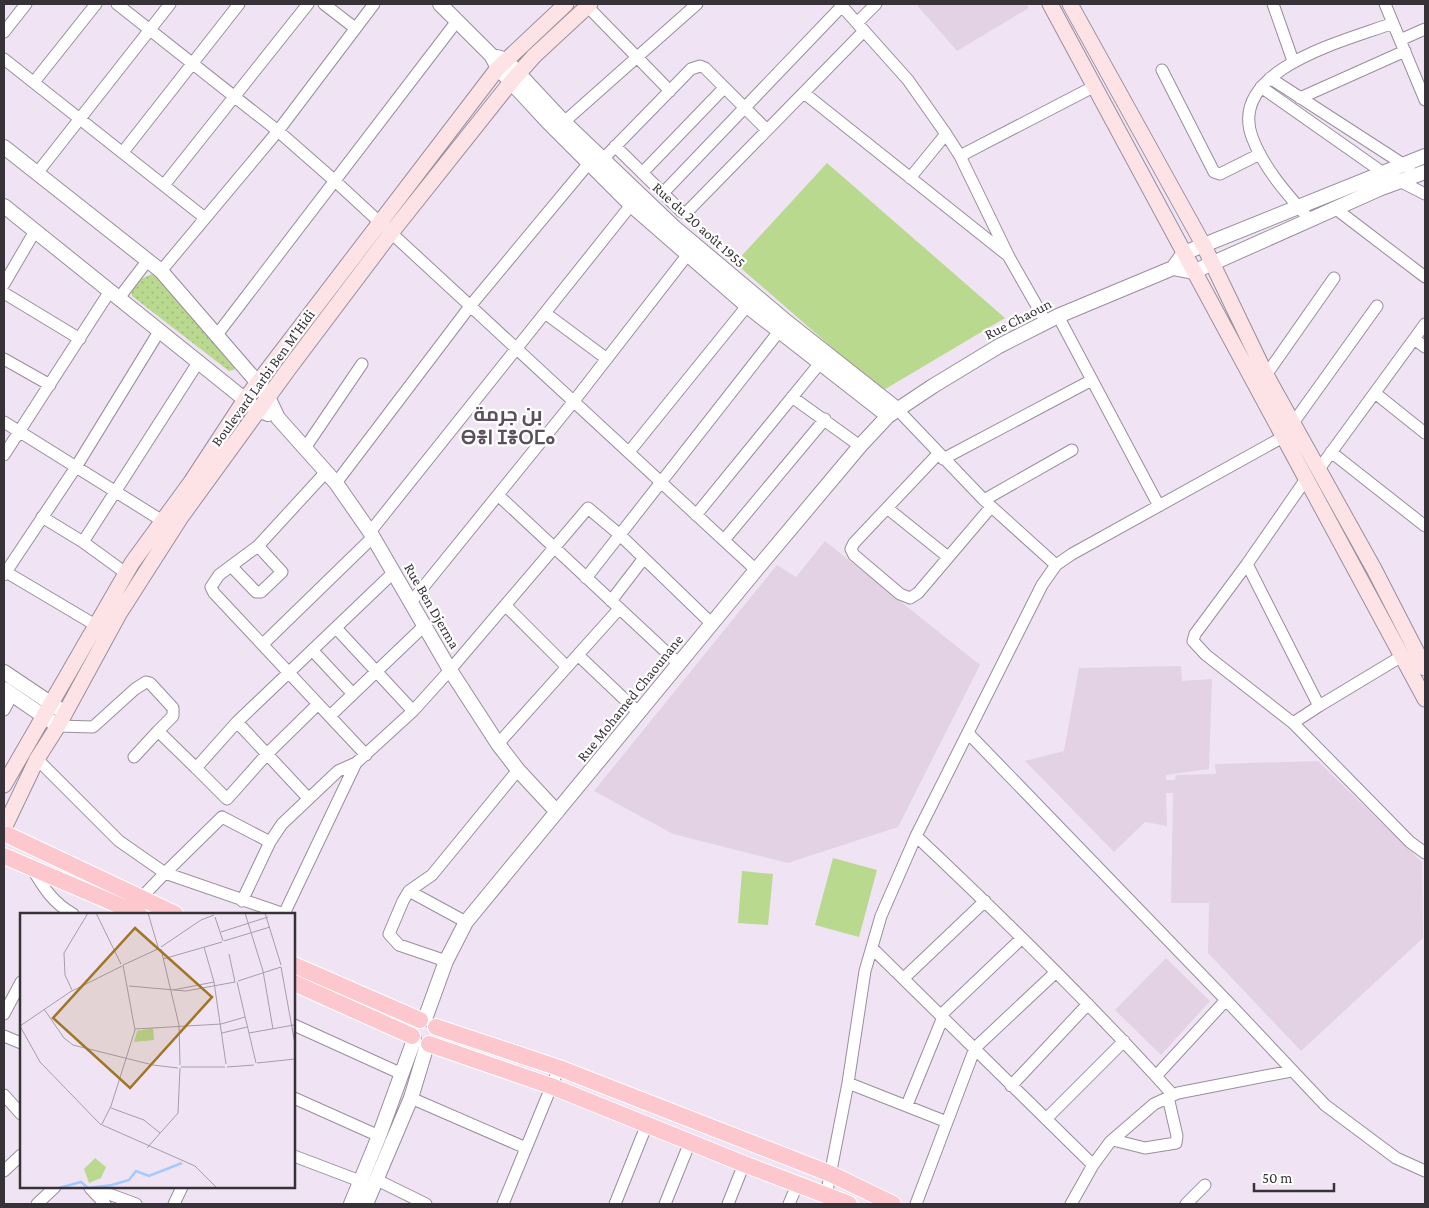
<svg xmlns="http://www.w3.org/2000/svg" width="1429" height="1208" font-family="'Crimson Pro',Cairo,'Noto Sans Tifinagh',serif">
	<style>
		.education { fill: #e2d2e4 }
		.green { fill: #b9d98f }
		.park { fill: url(#park-dots) }
		.lines { fill: none; stroke-linecap: round; stroke-linejoin: round }
		.minor-casing { stroke: #998e9c; stroke-width: 13 }
		.tertiary-casing { stroke: #998e9c; stroke-width: 16 }
		.secondary-casing { stroke: #998e9c; stroke-width: 17 }
		.primary-casing { stroke: #fff; stroke-width: 18 }
		.minor { stroke: #fff; stroke-width: 11 }
		.tertiary { stroke: #fff; stroke-width: 14 }
		.secondary { stroke: #fee3e6; stroke-width: 15 }
		.primary { stroke: #fdc7ce; stroke-width: 16 }
		.labels { text-anchor: middle; dominant-baseline: central; stroke-width: 4.5; stroke-linejoin: round; paint-order: stroke }
		.street-label { font-size: 15px; fill: #373238; stroke: #fff }
		.district-label { font-size: 20px; font-weight: bold; fill: #5a505d; stroke: #fff }
		.inset-river { fill: none; stroke: #a3cafe; stroke-width: 2.5 }
		.inset-road { fill: none; stroke: #a69da9; stroke-width: 1 }
		.view { fill: #a17526; fill-opacity: 0.15; stroke: #a17526; stroke-width: 2.5 }
		.inset-edge { fill: none; stroke: #373238; stroke-width: 2.5 }
	</style>
	<defs>
		<pattern id="park-dots" width="8" height="8" patternUnits="userSpaceOnUse" patternTransform="scale(1.25)"><rect width="8" height="8" fill="#b9d98f"/><path d="M2 2h.1M6 6h.1" fill="none" stroke="#a0bb7c" stroke-width="1.8" stroke-linecap="round"/></pattern>
	</defs>
	<rect width="100%" height="100%" fill="#f0e4f4"/>
	<path class="education" d="M916,4H1026L1029,8L957,51Z
		M825,541L980,665L898,827L788,863L673,834L594,791L777,565L796,577Z
		M1181,666L1182,681L1212,679L1209,769L1166,775V780H1175L1176,775L1216,774L1215,764L1318,761L1422,862L1423,938L1301,1051L1208,953L1209,903H1171L1173,793H1166L1167,826L1145,822L1114,852L1025,761L1064,751L1079,668Z
		M1166,958L1210,1001L1161,1055L1115,1010Z"/>
	<path class="green" d="M827,163L1005,318L882,391L735,263Z
		M833,858L877,870L859,937L815,925Z
		M742,871L773,874L768,925L738,923Z"/>
	<path class="park" d="M152,274L158,277L235,367L234,370L229,371L132,296L131,289L141,279Z"/>
	<g class="lines">
		<g class="minor-casing">
			<path id="minor" d="M117,4L278,131L335,181L756,570
				M324,4L355,28
				M840,4L908,80L946,134L960,156L1009,257L1046,322
				M1273,4L1293,61
				M1385,4L1425,100
				M587,6L670,91
				M857,23L876,4
				M4,32L26,4
				M1400,40L1425,29
				M4,59L205,218
				M1162,70L1214,172L1220,174L1260,154
				M1270,78L1409,168
				M34,82L96,4
				M1261,87L1382,172L1425,194
				M804,93L1006,254
				M1300,98L1405,51
				M564,122L697,4
				M615,146L682,212L686,213L864,31
				M123,152L239,4
				M960,156L1095,86
				M603,159L691,69L700,66L705,68L767,130
				M38,172L170,4
				M642,173L724,88
				M910,178L946,134
				M164,185L308,4
				M663,193L842,6
				M1336,209L1425,277
				M1310,220C1288,195 1264,169 1252,137C1227,68 1349,40 1393,23
				M161,271L278,131L374,4
				M4,284L35,231
				M4,293L80,339
				M119,298L148,260
				M545,313L607,359
				M1058,316L1159,506
				M216,336L457,21
				M1414,339L1425,347
				M4,359L50,385
				M1266,375L1334,278
				M1375,393L1425,433
				M792,397L860,446
				M897,409L984,500L1056,565
				M4,422L161,520
				M305,448L362,364
				M629,452L747,306
				M1331,452L1425,526
				M938,454L854,543L851,549L854,555L900,594L910,598L918,593L991,507
				M4,455L110,291
				M943,459L1092,380
				M1319,469L1425,324
				M326,472L258,546L219,575L211,587L214,593L366,755
				M1306,479L1247,564L1195,634L1193,641L1206,655L1293,723L1410,842L1425,853
				M336,483L471,305L594,157
				M498,495L679,664
				M984,500L1072,450
				M887,508L948,557
				M696,515L820,363
				M42,517L83,542
				M370,532L631,205
				M724,540L825,419
				M1247,564L1319,706L1293,723
				M232,567L256,592H261L282,572L258,546
				M6,572L97,626
				M127,574L83,542L199,361
				M4,575L76,467L160,330
				M586,578L784,325
				M412,601L574,401L692,249
				M611,601L644,558
				M506,606L567,667
				M336,628L413,711
				M263,644L373,537
				M313,651L353,694
				M578,655L639,713
				M318,704L267,754L227,799L196,768L237,722L394,572
				M1319,706L1402,656
				M4,710L12,695
				M330,716L425,625
				M237,722L308,798
				M58,726L93,727L135,689L146,682L150,683L173,708V716L158,731
				M968,733L1226,1000L1325,1105L1396,1158L1425,1171
				M498,744L619,609
				M134,757L158,731L196,768
				M37,759L119,841L165,873L222,817L270,842
				M916,836C1004,919 1092,1005 1173,1095
				M32,868C43,887 53,903 73,914
				M409,891L466,922
				M140,899L165,873L284,914L356,763L413,711L450,670L588,508L620,535L712,624
				M242,901L270,842L282,824L338,771L356,763
				M872,948L1093,1165
				M446,961L399,945L389,934L403,901L409,891L432,875L518,770
				M904,978L985,901
				M4,1014L21,982
				M941,1015L1021,939
				M294,1025L402,1074
				M4,1036L21,1043
				M1156,1076L1226,1000
				M848,1083L947,1122L916,1204
				M1011,1086L1088,1004
				M4,1095L21,1114
				M294,1098L379,1136
				M411,1098L526,1148
				M907,1105L943,1017
				M1046,1119L1124,1041
				M947,1122L975,1048L1056,972
				M1113,1140L1145,1148L1176,1143L1177,1136L1168,1097
				M294,1156L360,1181
				M4,1171L21,1155
				M375,1179L426,1204
				M90,1187L136,1204
				M90,1188L105,1204
				M826,1196L848,1083L865,971L881,916L916,836L1042,585L1056,565L1072,554L1283,437L1377,306
				M37,1204L55,1187
				M174,1204L182,1187
				M503,1204L559,1068
				M615,1204L647,1124
				M665,1204L690,1142
				M728,1204L744,1164
				M789,1204L797,1185
				M1071,1204L1093,1165L1110,1142L1154,1104L1178,1093L1291,1071
				M1186,1204L1205,1185"/>
		</g>
		<g class="tertiary-casing">
			<path id="tertiary" d="M440,4L491,55L498,68L547,121L631,205L747,306L888,416
				M497,57L506,60L564,122L674,227L787,322L897,409
				M4,147L161,271L257,382L268,397L278,418L336,483L370,532L450,670L498,744L518,770L557,812
				M4,206L258,410L268,414
				M1173,268L1193,272L1379,189L1425,172
				M4,672L65,713
				M4,689L58,726
				M425,1019L446,961L466,922L756,570L860,446L888,416L933,386L999,346L1058,316L1173,268L1184,253L1425,156
				M351,1204L379,1136L414,1040
				M366,1204L411,1098L427,1045"/>
		</g>
		<g class="secondary-casing">
			<path id="secondary" d="M1050,4L1425,699
				M1070,4L1204,246L1266,375L1374,569L1425,668
				M4,785L132,563L191,482L246,398L498,68L566,4
				M5,826L37,759L58,726L119,614L181,517L290,367L391,233L511,82L534,56L590,4"/>
		</g>
		<g class="primary-casing">
			<path id="primary" d="M8,835L175,914
				M4,856L139,914
				M294,965L420,1020
				M294,983L412,1036
				M436,1027L559,1068L831,1174L893,1204
				M429,1044L551,1086L744,1164L849,1204"/>
		</g>
		<use href="#minor" class="minor"/>
		<use href="#tertiary" class="tertiary"/>
		<use href="#secondary" class="secondary"/>
		<use href="#primary" class="primary"/>
	</g>
	<g class="labels">
		<g class="street-label">
			<text transform="translate(699 225) rotate(42)">Rue du 20 août 1955</text>
			<text transform="translate(1018 319) rotate(-27)">Rue Chaoun</text>
			<text transform="translate(263 378) rotate(-54)">Boulevard Larbi Ben M'Hidi</text>
			<text transform="translate(432 606) rotate(60)">Rue Ben Djerma</text>
			<text transform="translate(630 698) rotate(-51)">Rue Mohamed Chaounane</text>
		</g>
		<g class="district-label">
			<text x="508" y="414">بن جرمة<tspan x="508" dy="23">ⴱⴻⵏ ⵊⴻⵔⵎⴰ</tspan></text>
		</g>
	</g>
	<g transform="translate(20 913)">
		<rect width="275" height="275" fill="#f0e4f4"/>
		<path d="M133,115L134,127L114,129L117,118Z" fill="#b9d98f"/>
		<path d="M75,245L86,254L81,265L69,270L64,256Z" fill="#b9d98f"/>
		<path class="inset-river" d="M39,275L61,269L68,275L92,272L109,267L116,258L129,263L162,250"/>
		<path class="inset-road" d="M76,0L101,51M128,0L138,34M225,0L243,58L253,116M245,0L261,52M195,4L203,28M201,19L248,4M204,28L250,14M141,34L181,7L194,2M184,34L194,69L206,151M141,36L159,112L160,152M209,41L215,69M143,46L202,29M103,52L138,36M261,54L275,131M218,68L261,54M217,69L236,150M109,73L166,78L215,69M52,77L45,62L44,40L68,0M153,77L194,69M24,96L44,125L53,132L133,152L158,155M0,113L50,79L102,53M0,113L20,149L80,211L175,253L197,275M115,116L201,111L225,104M202,120L227,114M229,120L274,112M237,150L275,146M161,154H205M207,154L234,152M91,195L124,207L140,220M82,211L91,193L115,117L103,52M127,235L158,200L160,155"/>
		<path class="view" d="M115,15L192,84L110,175L33,105Z"/>
		<rect width="275" height="275" class="inset-edge"/>
	</g>
	<rect width="1429" height="1208" fill="none" stroke="#373238" stroke-width="10"/>
	<path d="M1254 1183v8h80v-8" fill="none" stroke="#373238" stroke-width="2.5"/>
	<text x="1262" y="1183" font-size="15" fill="#373238" stroke="#ffffff" stroke-width="4" paint-order="stroke">50 m</text>
</svg>
